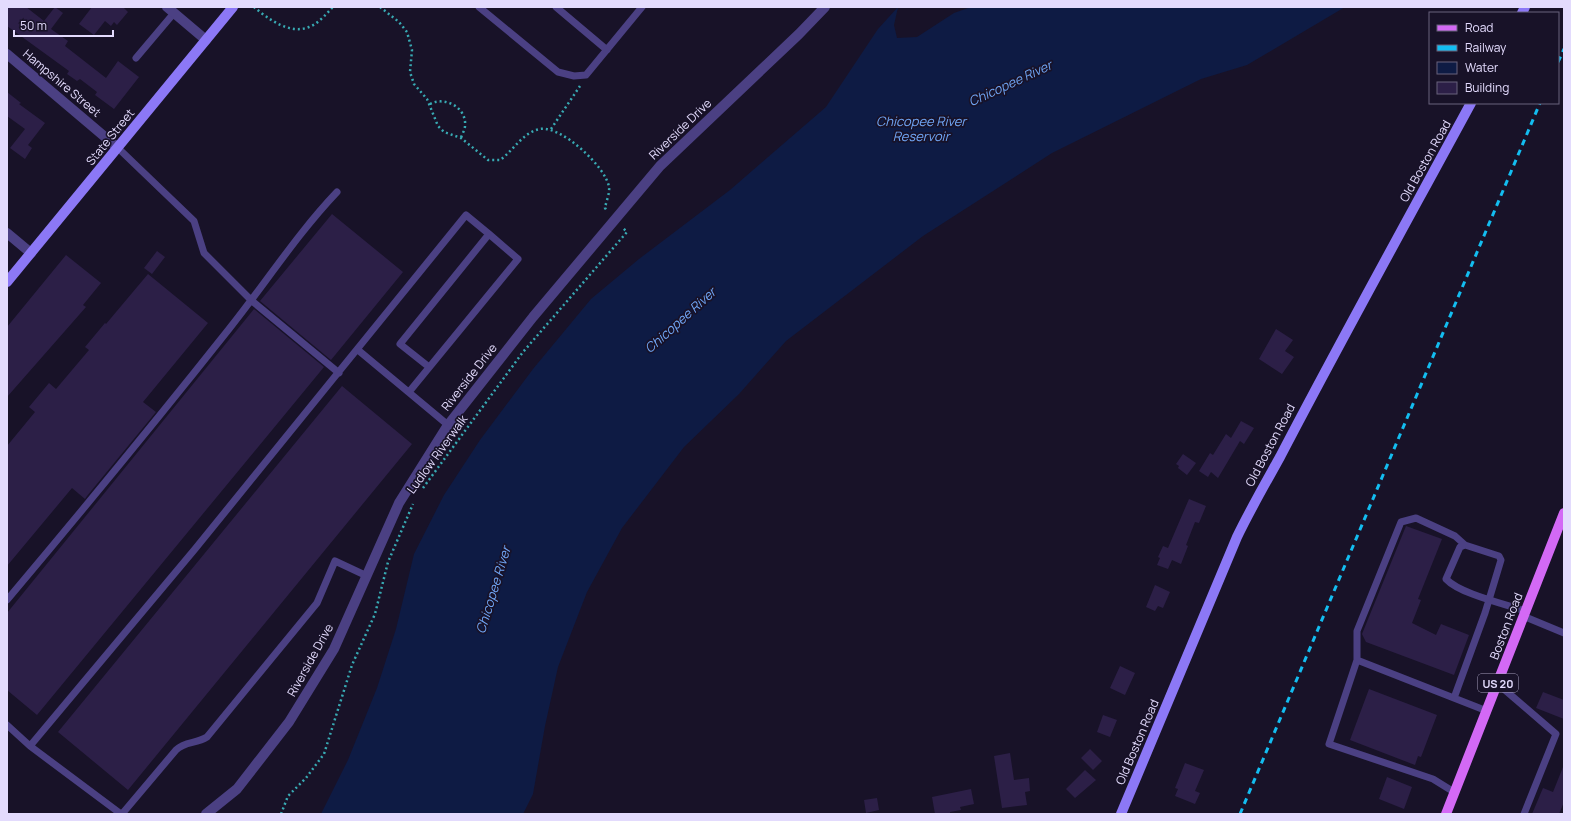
<svg xmlns="http://www.w3.org/2000/svg" width="1571" height="821" font-family="Manrope,sans-serif">
	<style>
		.water { fill: #0e1b44 }
		.building { fill: #2c1f47 }
		.lines { fill: none; stroke-linecap: round; stroke-linejoin: round }
		.path { stroke: #38aab3; stroke-width: 2.5; stroke-dasharray: 2 3; stroke-linecap: butt }
		.lane { stroke: #4b4083; stroke-width: 7 }
		.street { stroke: #4b4083; stroke-width: 10 }
		.secondary { stroke: #8c78f6; stroke-width: 10 }
		.primary { stroke: #d369f5; stroke-width: 10 }
		.rail { stroke: #13bdf0; stroke-width: 3; stroke-dasharray: 6 5; stroke-linecap: butt }
		.labels { text-anchor: middle; dominant-baseline: central; stroke-width: 3.5; stroke-linejoin: round; paint-order: stroke }
		.shield { fill: #181228; stroke: #a69fbd; stroke-width: 1 }
		.shield-label { font-size: 11px; font-weight: bold; fill: #e3dbfd }
		.street-label { font-size: 12px; fill: #e3dbfd; stroke: #181228 }
		.water-label { font-size: 13px; font-style: italic; fill: #70a6f6; stroke: #181228 }
	</style>
	<rect width="100%" height="100%" fill="#181228"/>
	<path class="water" d="M898,7L894,25L897,38L917,37L954,13L971,7H1345L1247,65L1201,79L1052,153L923,236L786,341L739,394L684,447L622,528L587,592L558,667L545,726L533,794L523,814H321L348,760L377,688L396,629L414,554L444,495L480,440L533,369L591,299L639,259L730,190L826,107L878,29Z"/>
	<path class="building" d="M7,7H26L44,21L55,7L63,13L51,29L68,41L65,46L106,78L118,61L139,77L114,109L95,95L97,92L80,79L77,81L67,74L69,71L7,26Z
		M92,7H123L128,12L117,25L114,22L111,26L105,21L94,35L79,24Z
		M7,92L21,103L19,104L45,123L28,145L32,148L25,159L10,148L25,129L7,116Z
		M332,214L403,272L331,360L260,301Z
		M157,251L165,257L152,274L144,268Z
		M66,255L101,283L83,305L86,307L7,397V327Z
		M148,274L208,323L143,402L156,412L87,496L85,499L72,488L7,566V446L35,412L29,407L49,383L56,389L89,350L85,347L105,323L106,324Z
		M254,309L324,367L37,715L7,690V613Z
		M1276,329L1293,340L1285,351L1294,357L1282,374L1259,359Z
		M342,386L412,444L128,790L58,732Z
		M1241,421L1254,428L1244,444L1240,441L1218,478L1211,472L1208,477L1199,471L1210,453L1213,455L1226,434L1231,438Z
		M1183,454L1196,463L1187,475L1178,468L1179,466L1176,464Z
		M1189,499L1206,506L1199,523L1195,522L1186,545L1188,546L1181,564L1172,560L1168,569L1157,565L1160,558L1158,557L1163,546L1168,548Z
		M1406,526L1442,539L1418,599L1421,600L1412,623L1436,635L1441,624L1469,635L1454,675L1366,642L1362,634Z
		M1155,585L1170,592L1163,608L1158,606L1155,611L1146,607Z
		M1120,666L1135,673L1125,695L1110,688Z
		M1369,689L1437,715L1421,757L1418,756L1415,765L1350,740Z
		M1543,692L1564,700V719L1536,708Z
		M1103,715L1117,720L1110,737L1097,732Z
		M1090,749L1102,761L1093,770L1081,758Z
		M1010,753L1014,780L1029,778L1030,791L1025,792L1027,805L1002,808L994,756Z
		M1185,763L1204,770L1195,791L1200,793L1195,804L1175,796L1178,789L1175,788Z
		M1563,767L1564,802L1559,814H1532L1543,788L1553,792Z
		M1085,770L1096,780L1075,798L1066,789Z
		M1387,777L1412,787L1404,809L1379,799Z
		M971,789L974,804L960,807L961,810L950,812V814H935L932,797Z
		M877,798L879,810L866,813L864,800Z"/>
	<g class="lines">
		<path class="path" d="M254,7C268,19 290,35 309,27C318,24 326,14 333,7
			M380,7L399,22L407,32L412,50L410,72L414,84L427,99L438,126L444,132L461,138L488,160H500C514,150 523,132 540,129C561,125 606,167 609,187C610,193 606,202 605,208L607,211
			M430,104C444,96 467,107 465,126C465,130 462,134 461,138
			M551,129L580,86
			M423,488L523,352L627,232L623,228
			M281,814L288,796L306,778L324,754L352,665L375,614L388,562L413,504"/>
		<path class="lane" d="M479,7L558,72L574,76L586,75L642,7
			M556,7L607,50
			M136,58L174,13
			M118,148L194,221L204,253L252,301L339,373
			M358,350L448,425
			M409,392L518,259L489,234L400,344L429,367
			M7,600C82,511 156,421 229,329C265,284 297,234 337,192
			M1523,616L1564,633
			M1357,660V631L1401,522L1416,518L1455,536L1465,545
			M1498,684L1556,734L1524,814
			M1454,698L1485,613L1501,560L1499,556L1465,545L1460,547L1446,579C1460,594 1505,604 1525,611
			M7,725L30,746
			M1454,792L1433,779L1329,744L1357,660L1487,711
			M121,814L30,746L195,549L466,215L489,234
			M122,814L176,750C185,741 196,744 207,737L317,603L335,561L367,576"/>
		<path class="street" d="M167,7L206,40
			M7,54L118,148
			M7,233L31,253
			M206,814L237,789L289,722L334,649L399,503L448,425L533,317L660,166L799,34L825,7"/>
		<path class="secondary" d="M1522,13L1525,7
			M7,282L233,7
			M1121,814L1237,537C1250,510 1265,484 1280,457C1342,338 1407,221 1471,103"/>
		<path class="primary" d="M1446,814L1564,513"/>
		<path class="rail" d="M1558,62L1564,49
			M1240,814L1540,103"/>
	</g>
	<g class="labels">
		<rect class="shield" x="1478" y="674" width="40" height="18" rx="3"/>
		<g class="shield-label">
			<text x="1498" y="683">US 20</text>
		</g>
		<g class="street-label">
			<text transform="translate(62 83) rotate(40)">Hampshire Street</text>
			<text transform="translate(680 129) rotate(-44)">Riverside Drive</text>
			<text transform="translate(110 137) rotate(-51)">State Street</text>
			<text transform="translate(1425 161) rotate(-61)">Old Boston Road</text>
			<text transform="translate(469 377) rotate(-52)">Riverside Drive</text>
			<text transform="translate(1270 445) rotate(-62)">Old Boston Road</text>
			<text transform="translate(437 454) rotate(-54)">Ludlow Riverwalk</text>
			<text transform="translate(1506 626) rotate(-69)">Boston Road</text>
			<text transform="translate(310 660) rotate(-61)">Riverside Drive</text>
			<text transform="translate(1137 742) rotate(-67)">Old Boston Road</text>
		</g>
		<g class="water-label">
			<text transform="translate(1010 83) rotate(-25)">Chicopee River</text>
			<text x="921" y="121">Chicopee River<tspan x="921" dy="15">Reservoir</tspan></text>
			<text transform="translate(680 320) rotate(-42)">Chicopee River</text>
			<text transform="translate(493 590) rotate(-73)">Chicopee River</text>
		</g>
	</g>
	<rect width="1571" height="821" fill="none" stroke="#e3dbfd" stroke-width="16"/>
	<rect x="1429" y="12" width="130" height="92" fill="#181228" stroke="#69627d"/>
	<rect x="1437" y="25" width="20" height="6" fill="#d369f5" stroke="#69627d"/>
	<text x="1465" y="32" font-size="12" fill="#e3dbfd">Road</text>
	<rect x="1437" y="45" width="20" height="6" fill="#13bdf0" stroke="#69627d"/>
	<text x="1465" y="52" font-size="12" fill="#e3dbfd">Railway</text>
	<rect x="1437" y="62" width="20" height="12" fill="#0e1b44" stroke="#69627d"/>
	<text x="1465" y="72" font-size="12" fill="#e3dbfd">Water</text>
	<rect x="1437" y="82" width="20" height="12" fill="#2c1f47" stroke="#69627d"/>
	<text x="1465" y="92" font-size="12" fill="#e3dbfd">Building</text>
	<path d="M14 30v6h99v-6" fill="none" stroke="#e3dbfd" stroke-width="2"/>
	<text x="20" y="30" font-size="12" fill="#e3dbfd" stroke="#181228" stroke-width="3" paint-order="stroke">50 m</text>
</svg>
